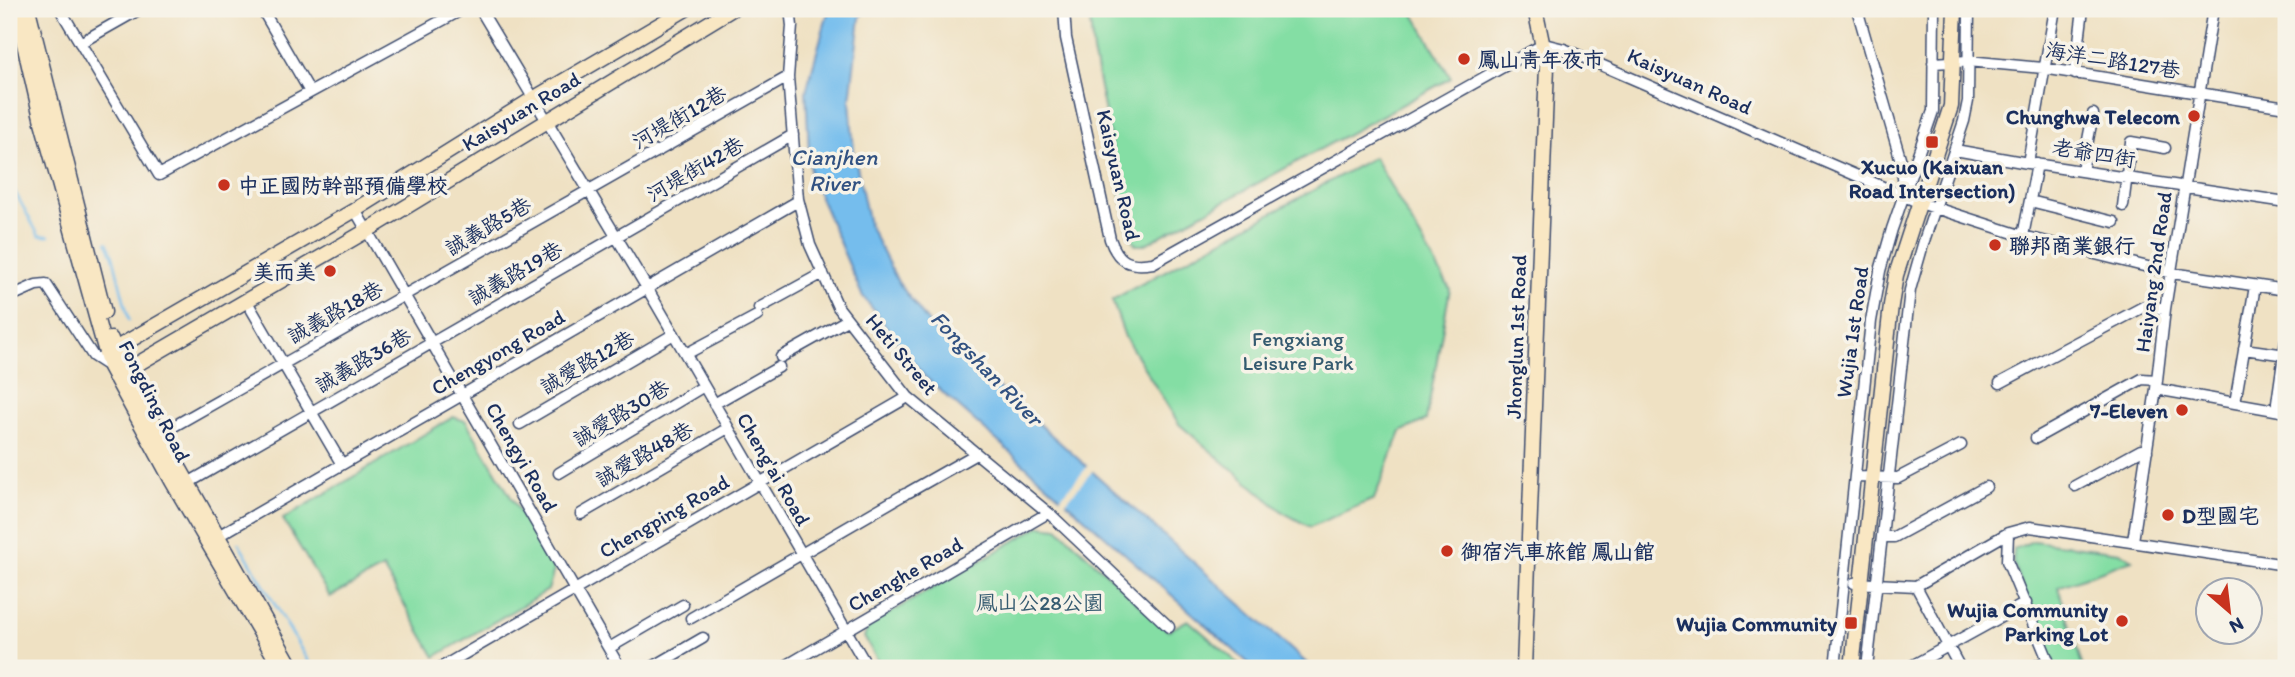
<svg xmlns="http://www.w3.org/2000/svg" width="2295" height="677" font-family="Itim,'LXGW WenKai TC',sans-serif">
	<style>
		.green { fill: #84dea4; stroke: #508681; stroke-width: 2 }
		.water { fill: #75bded; stroke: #4876a6; stroke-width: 2 }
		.pier { fill: #efe1c3 }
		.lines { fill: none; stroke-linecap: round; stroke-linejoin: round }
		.stream { stroke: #75bded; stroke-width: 2.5 }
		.street-casing { stroke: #3b4a6d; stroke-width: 13 }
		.secondary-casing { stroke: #3b4a6d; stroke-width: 17 }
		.street { stroke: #fff; stroke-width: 10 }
		.secondary { stroke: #f9e7c3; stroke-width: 14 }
		.poi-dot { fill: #c8321e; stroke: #f7f3e8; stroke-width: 2.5 }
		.labels { text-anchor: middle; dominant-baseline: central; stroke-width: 7; stroke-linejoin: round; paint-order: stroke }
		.poi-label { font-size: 21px; font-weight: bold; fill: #1b2f5e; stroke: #f7f3e8; text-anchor: start }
		.street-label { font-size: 21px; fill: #1b2f5e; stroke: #f7f3e8 }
		.park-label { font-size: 21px; fill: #355b70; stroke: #f7f3e8 }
		.water-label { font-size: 23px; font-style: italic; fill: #325282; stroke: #f7f3e8 }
	</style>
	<rect width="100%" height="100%" fill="#f7f3e8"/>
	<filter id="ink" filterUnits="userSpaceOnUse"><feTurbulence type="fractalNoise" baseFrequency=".0143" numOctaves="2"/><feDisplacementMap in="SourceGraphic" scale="14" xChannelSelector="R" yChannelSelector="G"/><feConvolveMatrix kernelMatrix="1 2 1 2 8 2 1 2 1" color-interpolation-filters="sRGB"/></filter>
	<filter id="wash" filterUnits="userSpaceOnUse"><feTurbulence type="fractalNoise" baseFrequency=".00686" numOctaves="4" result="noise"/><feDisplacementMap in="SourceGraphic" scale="28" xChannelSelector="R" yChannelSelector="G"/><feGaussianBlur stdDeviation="1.57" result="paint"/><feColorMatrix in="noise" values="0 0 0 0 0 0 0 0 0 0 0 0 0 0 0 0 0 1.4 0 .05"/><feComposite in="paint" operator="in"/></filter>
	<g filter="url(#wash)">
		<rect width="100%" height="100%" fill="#efe1c3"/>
		<path class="green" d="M1089,9H1411L1451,78L1144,245H1136L1129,234L1093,52Z
			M1374,157L1450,289L1426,420L1401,432L1374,499L1310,527L1284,513L1179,424L1125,337L1112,300Z
			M453,417L466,421L554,570L548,590L435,657L383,568L330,597L283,519Z
			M1040,526L1058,528L1168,631L1188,620L1239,664L1230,668H882L864,637L869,625Z
			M2033,541L2120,552L2132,560L2058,587L2083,668H2054L2013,562L2014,549Z"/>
		<path class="water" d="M829,9H865L860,18L850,100L854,152L869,225L898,282L934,330L1312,668H1254L924,376L862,295L810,174L806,91Z"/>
		<path class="pier" d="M1090,464L1095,468L1065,503L1060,498Z"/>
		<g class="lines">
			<path class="stream" d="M9,181L39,236H49
				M107,242L113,256L129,320
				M239,543L312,668"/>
		</g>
	</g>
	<g filter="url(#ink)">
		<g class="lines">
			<g class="street-casing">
				<path id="street" d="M60,9L159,175L463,9
					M262,9L310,92
					M480,9L647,288L868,668
					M790,9L792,26L788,77L798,199L810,245L838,307L908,397L1051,515L1169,627
					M1064,9L1066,38L1110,239C1118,262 1129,267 1153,263L1544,44L1564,49L1920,203L2023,236L2172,273L2286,290
					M1857,9L1901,161L1904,186
					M2055,9L2028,163L2286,202
					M2263,9L2286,12
					M80,43L140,9
					M1933,63L1968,61L2043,68L2286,107
					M2075,74L2083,9
					M1955,150L2028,163
					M2082,171L2093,114
					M2030,201L2114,222
					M2123,206L2131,142L2165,148
					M355,210L620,668
					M2023,236L2037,164
					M9,297L36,285L46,284L93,356L110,367
					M246,300L341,463
					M759,308L823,273
					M2244,349L2286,355
					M686,354L757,316
					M781,357L847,320
					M2000,383L2145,306L2165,309
					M2156,389L2286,412
					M2235,403L2255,286
					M714,404L779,367
					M2276,410L2286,340
					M520,424L674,334
					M160,434L788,77
					M2036,438L2142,379L2157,380
					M559,473L704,386
					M1855,477L1898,478L1961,445
					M188,483L793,135
					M2075,486L2141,450L2147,451
					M909,492L976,454
					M581,514L728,428
					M2008,533L2007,561L2048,660L2032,668
					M218,536L798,201
					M1882,537H1894L1986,487
					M2133,541L2156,389L2165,309L2213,9
					M1854,583L1916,586L2008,533L2030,527L2286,565
					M1916,586L1960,668
					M691,618L905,494
					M609,648L683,605
					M440,668L908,397
					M651,668L703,638
					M782,668L1048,513
					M1835,668L1871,321L1880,271L1892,229L1933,111L1934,9
					M1867,668L1910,290L1924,241L1964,121L1968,101L1969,9
					M1908,668L2026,603"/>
			</g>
			<g class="secondary-casing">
				<path id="secondary" d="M16,9L42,122L110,367L172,481L281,668
					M28,9L104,312
					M111,339L113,350L292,668
					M106,352L113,350L355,210L533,99L686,9
					M115,377L368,230L732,9
					M1524,668L1547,66L1535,9
					M1852,668L1891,305L1896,275L1951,106L1955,9"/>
			</g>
			<use href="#street" class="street"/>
			<use href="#secondary" class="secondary"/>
		</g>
	</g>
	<g class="poi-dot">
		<circle cx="1464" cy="59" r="7"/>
		<circle cx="2194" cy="116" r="7"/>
		<rect x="1925" y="135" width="14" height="14" rx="3.5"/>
		<circle cx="224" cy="185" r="7"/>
		<circle cx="1995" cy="245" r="7"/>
		<circle cx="330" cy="271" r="7"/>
		<circle cx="2182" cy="410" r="7"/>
		<circle cx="2168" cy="515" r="7"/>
		<circle cx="1447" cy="551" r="7"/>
		<circle cx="2122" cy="621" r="7"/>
		<rect x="1844" y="616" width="14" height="14" rx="3.5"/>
	</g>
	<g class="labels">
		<g class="poi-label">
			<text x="1478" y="59">鳳山青年夜市</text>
			<text x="2180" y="116" text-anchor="end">Chunghwa Telecom</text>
			<text x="1932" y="166" text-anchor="middle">Xucuo (Kaixuan<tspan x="1932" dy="24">Road Intersection)</tspan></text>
			<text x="238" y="185">中正國防幹部預備學校</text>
			<text x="2009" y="245">聯邦商業銀行</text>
			<text x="316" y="271" text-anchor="end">美而美</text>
			<text x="2168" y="410" text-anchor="end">7-Eleven</text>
			<text x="2182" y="515">D型國宅</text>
			<text x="1461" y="551">御宿汽車旅館 鳳山館</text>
			<text x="2108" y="609" text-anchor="end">Wujia Community<tspan x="2108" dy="24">Parking Lot</tspan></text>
			<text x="1837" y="623" text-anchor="end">Wujia Community</text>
		</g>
		<g class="street-label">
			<text transform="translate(2113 60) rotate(9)">海洋二路127巷</text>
			<text transform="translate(1690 81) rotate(24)">Kaisyuan Road</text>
			<text transform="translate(521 111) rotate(-31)">Kaisyuan Road</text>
			<text transform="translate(679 117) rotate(-30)">河堤街12巷</text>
			<text transform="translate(2094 153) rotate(9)">老爺四街</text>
			<text transform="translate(695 169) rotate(-30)">河堤街42巷</text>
			<text transform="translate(1119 175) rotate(77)">Kaisyuan Road</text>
			<text transform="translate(488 226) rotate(-30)">誠義路5巷</text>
			<text transform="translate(2153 272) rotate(-82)">Haiyang 2nd Road</text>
			<text transform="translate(515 273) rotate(-30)">誠義路19巷</text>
			<text transform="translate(335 312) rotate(-29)">誠義路18巷</text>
			<text transform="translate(1852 332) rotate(-82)">Wujia 1st Road</text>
			<text transform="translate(1516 337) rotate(-88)">Jhonglun 1st Road</text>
			<text transform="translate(498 352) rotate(-30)">Chengyong Road</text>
			<text transform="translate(902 354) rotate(50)">Heti Street</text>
			<text transform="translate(363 360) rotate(-30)">誠義路36巷</text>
			<text transform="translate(587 362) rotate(-30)">誠愛路12巷</text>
			<text transform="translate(155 401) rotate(63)">Fongding Road</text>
			<text transform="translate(621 413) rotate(-31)">誠愛路30巷</text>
			<text transform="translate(644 454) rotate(-30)">誠愛路48巷</text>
			<text transform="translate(522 457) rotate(60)">Chengyi Road</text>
			<text transform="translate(774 469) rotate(60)">Cheng'ai Road</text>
			<text transform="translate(664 516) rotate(-30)">Chengping Road</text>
			<text transform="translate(905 574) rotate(-30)">Chenghe Road</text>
		</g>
		<g class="park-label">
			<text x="1298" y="338">Fengxiang<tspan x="1298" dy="24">Leisure Park</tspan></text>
			<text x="1040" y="602">鳳山公28公園</text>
		</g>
		<g class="water-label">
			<text x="834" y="157">Cianjhen<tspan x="834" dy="26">River</tspan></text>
			<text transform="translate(987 368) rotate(46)">Fongshan River</text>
		</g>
	</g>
	<rect width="2295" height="677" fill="none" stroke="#f7f3e8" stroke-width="35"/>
	<g transform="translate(2229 611) rotate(152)"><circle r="33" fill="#f7f3e8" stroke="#9fa5b1" stroke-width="2"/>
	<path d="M0-5L12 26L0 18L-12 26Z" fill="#c8321e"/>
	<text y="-10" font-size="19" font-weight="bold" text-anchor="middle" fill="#1b2f5e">N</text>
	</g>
</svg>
